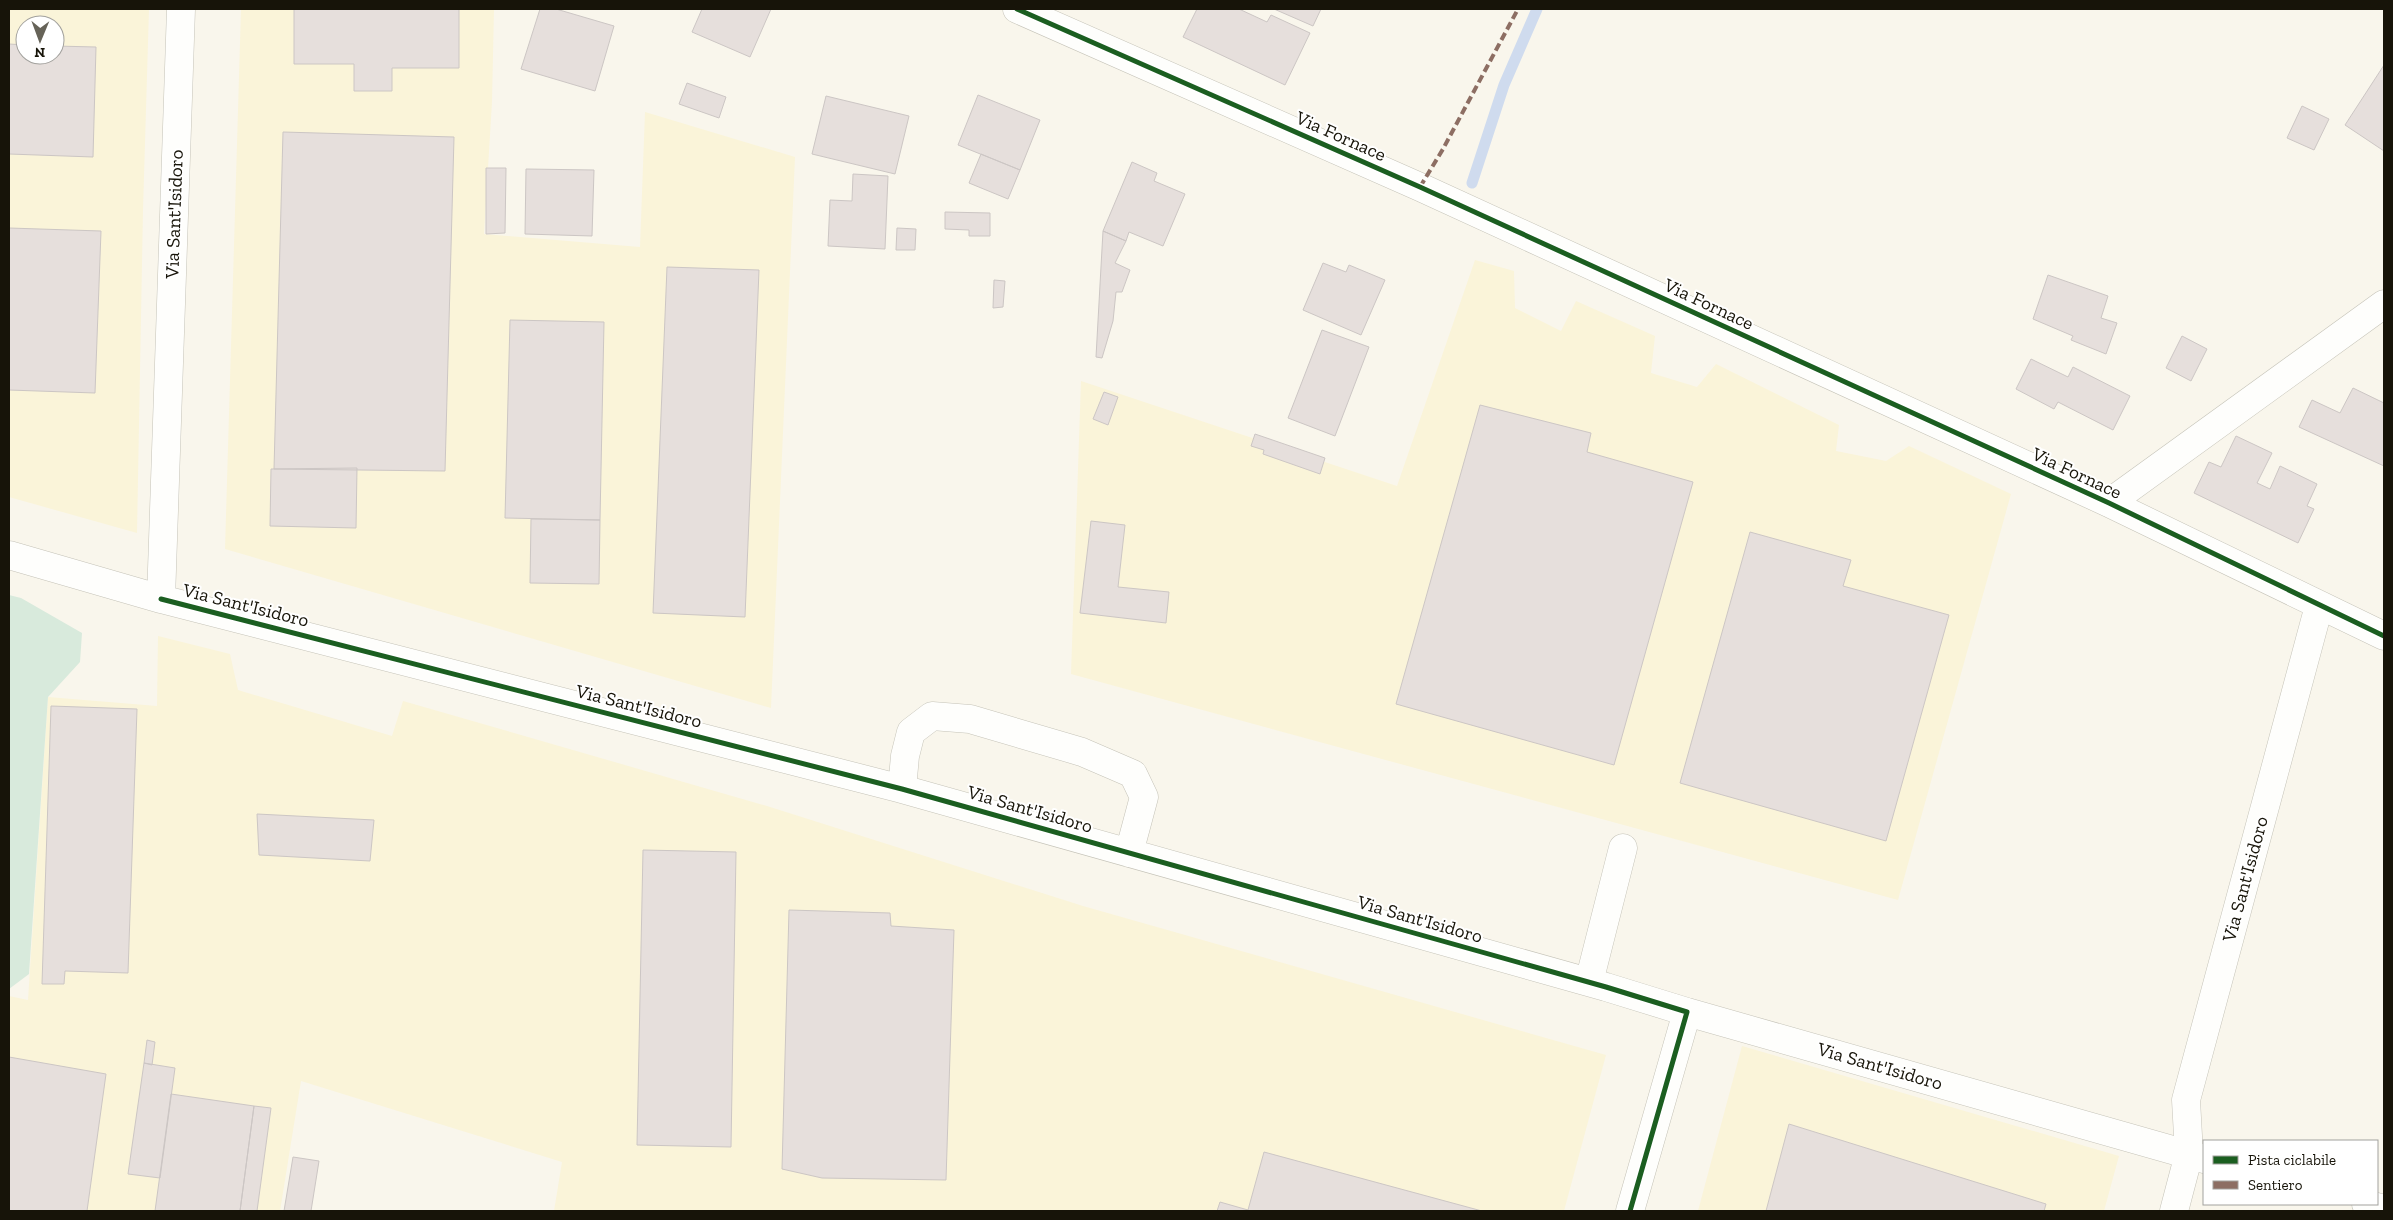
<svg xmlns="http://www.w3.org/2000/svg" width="2393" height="1220" font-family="'Zilla Slab',serif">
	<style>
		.built { fill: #faf4d9; fill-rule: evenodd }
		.green { fill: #d8eadc }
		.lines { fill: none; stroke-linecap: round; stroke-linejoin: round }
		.stream { stroke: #cfdbee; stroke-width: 11 }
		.building { fill: #e6dfdc; stroke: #ccc6c4 }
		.minor-casing { stroke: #c5c3b8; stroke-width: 29 }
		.minor { stroke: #fefefc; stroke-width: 28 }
		.quiet { stroke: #8d6e63; stroke-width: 4; stroke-dasharray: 8 4; stroke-linecap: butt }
		.cycleway-casing { stroke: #fff; stroke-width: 8 }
		.cycleway { stroke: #1b5e20; stroke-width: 5 }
		.labels { text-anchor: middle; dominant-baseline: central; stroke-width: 4; stroke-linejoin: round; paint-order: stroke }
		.street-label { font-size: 19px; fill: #171409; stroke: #fff }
	</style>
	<rect width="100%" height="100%" fill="#f9f6ec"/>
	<path class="built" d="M9,9H149L143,210L137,533L9,497ZM25,25H55V55H25Z
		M241,9H494L492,102L484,234L640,247L645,112L795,157L771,708L225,549Z
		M1475,260L1514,271L1515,308L1561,331L1576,301L1655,336L1651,373L1697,387L1716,364L1839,425L1836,451L1886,461L1909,446L2011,494L1898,900L1071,674L1081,381L1397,486Z
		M158,636L230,654L238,690L392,736L403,701L767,806L1083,906L1606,1055L1564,1211H554L562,1162L301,1081L280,1211H9V996L28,1000L48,697L157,706Z
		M1742,1046L2119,1156L2104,1211H1698Z"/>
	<path class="green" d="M9,595L21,598L82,633L80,662L48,697L29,974L9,989Z"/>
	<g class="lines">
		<path class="stream" d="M1472,183L1504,85L1537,9"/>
	</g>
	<path class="building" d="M294,9H459V68H392V91H354V64H294Z
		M540,9H556L614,26L595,91L521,69Z
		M702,9H771L750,57L692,32Z
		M1197,9H1239L1267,22L1271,15L1310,33L1285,85L1183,37Z
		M1274,9H1321L1313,26Z
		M9,44L25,45V55H55V46L96,47L93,157L9,154Z
		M2384,65V151L2345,125Z
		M687,83L726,97L719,118L679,104Z
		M978,95L1040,120L1020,170L958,145Z
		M826,96L909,116L895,174L812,154Z
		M2302,106L2329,119L2314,150L2287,138Z
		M283,132L454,137L445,471L274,469Z
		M981,154L1020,170L1008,199L969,183Z
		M1132,162L1157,173L1154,181L1185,194L1163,246L1129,232L1126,241L1103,231Z
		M486,168H506L505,233L486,234Z
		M526,169L594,170L592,236L525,234Z
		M853,174L888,176L885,249L828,246L830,200L852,201Z
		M945,212L990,213V236H969V230L945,229Z
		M9,228L101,231L95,393L9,390Z
		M897,228L916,229L915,250H896Z
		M1103,231L1126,241L1115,263L1130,270L1122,292H1116L1113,321L1102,358L1096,357Z
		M1323,263L1346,272L1349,265L1385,280L1361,335L1303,310Z
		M667,267L759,270L745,617L653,613Z
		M2048,275L2108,296L2101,318L2117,323L2106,354L2071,340L2073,336L2033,319Z
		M994,280L1005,281L1003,307L993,308Z
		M510,320L604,322L600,520L505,518Z
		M1322,330L1369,347L1335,436L1288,418Z
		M2182,336L2207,349L2191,381L2166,368Z
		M2031,359L2068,377L2073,367L2130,396L2113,430L2058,402L2054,409L2016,389Z
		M2353,388L2384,403V466L2299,427L2312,400L2340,413Z
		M1104,392L1118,397L1108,425L1093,419Z
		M1480,405L1591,433L1587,452L1693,482L1614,765L1396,704Z
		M1255,434L1325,458L1320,474L1263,454L1264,450L1251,446Z
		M2236,436L2272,453L2257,483L2270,489L2280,466L2317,484L2307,506L2314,509L2298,543L2194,493L2209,462L2221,467Z
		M357,468L356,528L270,526L271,469Z
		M531,519L600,520L599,584L530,583Z
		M1091,521L1125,525L1118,587L1169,592L1166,623L1080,613Z
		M1750,532L1851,560L1843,586L1949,615L1886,841L1680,783Z
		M51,706L137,709L128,973L65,971L64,984H42Z
		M257,814L374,820L370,861L259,855Z
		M643,850L736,852L731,1147L637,1145Z
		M789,910L890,913L891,926L954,930L946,1180L822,1178L782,1169Z
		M147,1040L155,1042L152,1065L144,1063Z
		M9,1057L106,1074L87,1211H9Z
		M144,1063L175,1068L160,1178L128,1174Z
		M171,1094L254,1106L240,1211H155Z
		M254,1106L271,1108L257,1211H240Z
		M1789,1124L2046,1204L2044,1211H1766Z
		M1264,1152L1482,1211H1217L1220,1202L1248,1210Z
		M293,1157L319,1161L311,1211H284Z"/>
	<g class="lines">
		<g class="minor-casing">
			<path id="minor" d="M1017,9L1420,187L2109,503L2384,636
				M2109,503L2384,304
				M9,555L161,599L181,9
				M161,599L902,789L1606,987L1687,1012L1630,1211
				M902,789L905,756L911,732L932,716L970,719L1082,752L1133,774L1144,797L1129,853
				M1589,982L1623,848
				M1687,1012L2204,1159
				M2366,1204L2384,1209
				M2174,1211L2189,1154L2186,1100L2319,606"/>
		</g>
		<use href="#minor" class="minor"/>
		<path class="quiet" d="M1420,187L1443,149L1518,9"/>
		<g class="cycleway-casing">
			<path id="cycleway" d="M1017,9L1420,187L2109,503L2384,636
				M161,599L902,789L1606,987L1687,1012L1630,1211"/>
		</g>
		<use href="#cycleway" class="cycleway"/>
	</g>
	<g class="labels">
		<g class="street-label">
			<text transform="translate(1341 136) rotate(24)">Via Fornace</text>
			<text transform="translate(174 214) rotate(-88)">Via Sant'Isidoro</text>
			<text transform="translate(1709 304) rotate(25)">Via Fornace</text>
			<text transform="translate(2077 473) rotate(25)">Via Fornace</text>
			<text transform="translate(246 605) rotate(14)">Via Sant'Isidoro</text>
			<text transform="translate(639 706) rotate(14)">Via Sant'Isidoro</text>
			<text transform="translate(1030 809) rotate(16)">Via Sant'Isidoro</text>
			<text transform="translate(2245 879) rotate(-75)">Via Sant'Isidoro</text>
			<text transform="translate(1420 919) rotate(16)">Via Sant'Isidoro</text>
			<text transform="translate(1880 1066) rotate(16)">Via Sant'Isidoro</text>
		</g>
	</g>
	<rect width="2393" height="1220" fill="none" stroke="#171409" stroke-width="20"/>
	<rect x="2203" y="1140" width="175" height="65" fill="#ffffff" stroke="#a2a19d"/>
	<rect x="2213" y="1156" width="25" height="8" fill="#1b5e20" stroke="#a2a19d"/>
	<text x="2248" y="1165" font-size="15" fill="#171409">Pista ciclabile</text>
	<rect x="2213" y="1181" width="25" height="8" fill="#8d6e63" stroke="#a2a19d"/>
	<text x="2248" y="1190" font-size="15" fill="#171409">Sentiero</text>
	<g transform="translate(40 40) rotate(181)"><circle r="24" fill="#ffffff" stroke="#a2a19d"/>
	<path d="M0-4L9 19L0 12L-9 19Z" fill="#666358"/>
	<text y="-8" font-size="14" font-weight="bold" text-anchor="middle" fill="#171409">N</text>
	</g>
</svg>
